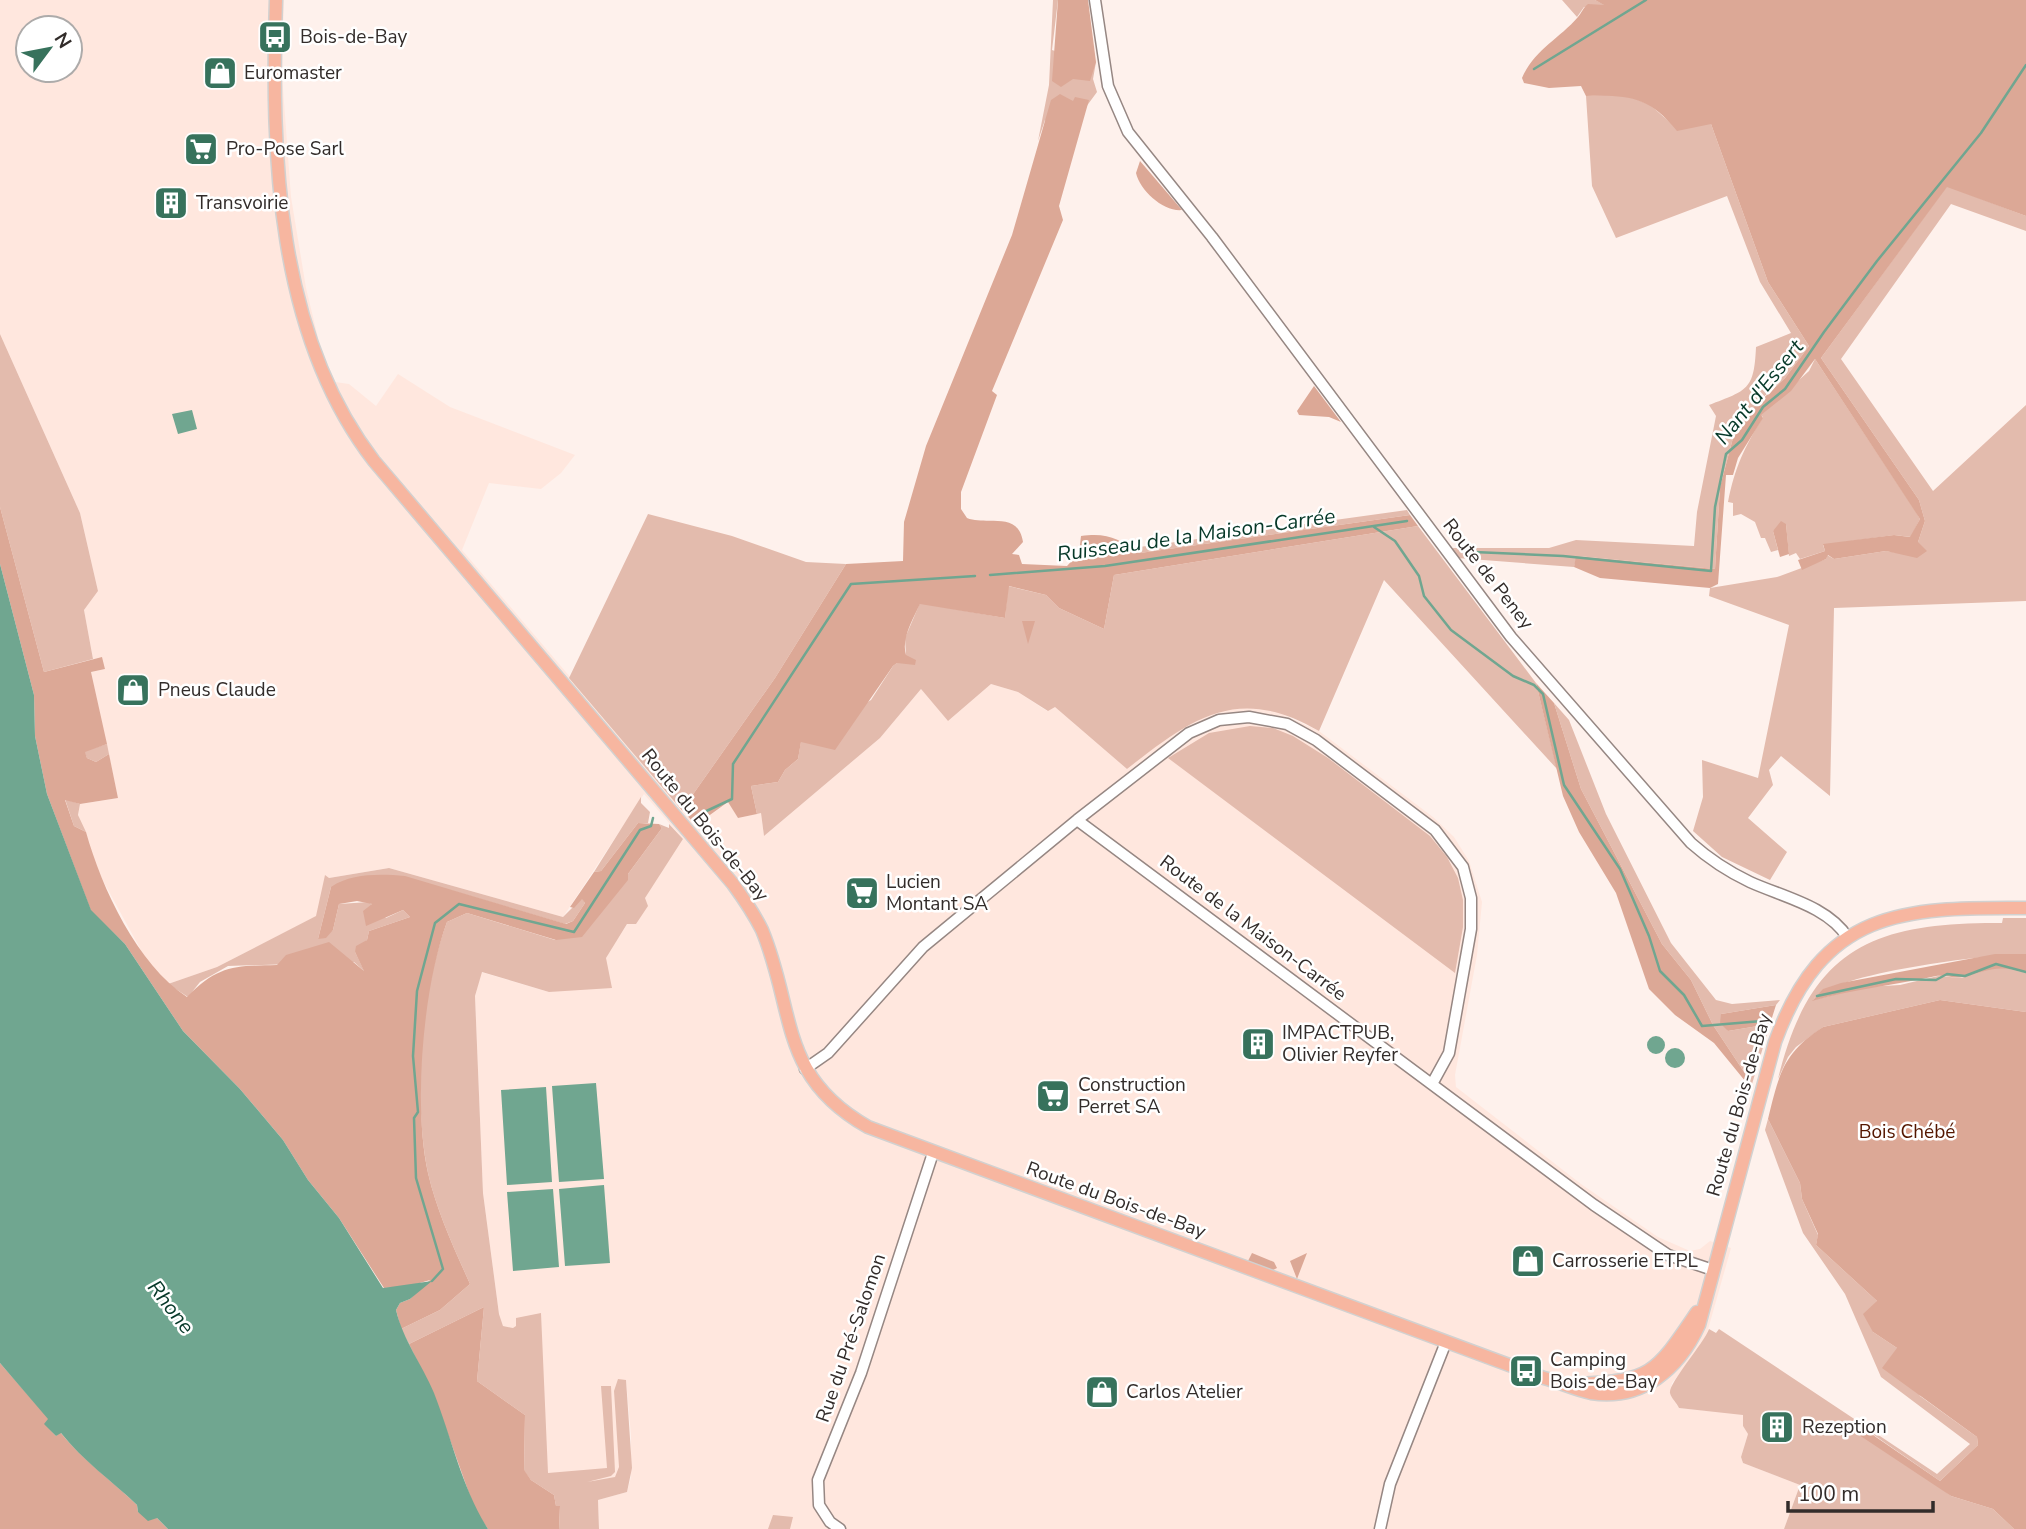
<svg xmlns="http://www.w3.org/2000/svg" width="2026" height="1529" font-family="'Nunito Sans',sans-serif">
	<style>
		.built { fill: #ffe7de; fill-rule: evenodd }
		.green { fill: #e3bbad }
		.forest { fill: #dca896 }
		.water { fill: #70a690 }
		.lines { fill: none; stroke-linecap: round; stroke-linejoin: round }
		.stream { stroke: #70a690; stroke-width: 2.5 }
		.minor-casing { stroke: #968783; stroke-width: 13 }
		.major-casing { stroke: #d2d1d0; stroke-width: 15 }
		.minor { stroke: #fff; stroke-width: 10 }
		.major { stroke: #f7b6a0; stroke-width: 12 }
		.labels { text-anchor: middle; dominant-baseline: central; stroke-width: 5; stroke-linejoin: round; paint-order: stroke }
		.poi-label { font-size: 19px; fill: #322c2a; stroke: #fff; text-anchor: start }
		.street-label { font-size: 19px; fill: #322c2a; stroke: #fff }
		.park-label { font-size: 19px; fill: #551700; stroke: #fff }
		.water-label { font-size: 21px; font-style: italic; fill: #063828; stroke: #fff }
	</style>
	<rect width="100%" height="100%" fill="#fef1ec"/>
	<path class="built" d="M0,0H284L282,75L291,197L306,288L320,346L335,382L349,384L376,406L398,374L450,407L575,455L561,473L541,489L489,483L462,550L696,825L729,802L738,818L761,813L764,836L880,738L921,689L948,721L991,684L1018,692L1047,711L1054,706L1127,769L1166,738L1210,713L1242,707L1273,710L1319,731L1433,817L1454,837L1469,861L1482,902L1477,955L1455,1075L1456,1087L1581,1184L1658,1237L1690,1251L1700,1249L1710,1241L1731,1248L1707,1333L1695,1355L1672,1383L1670,1394L1679,1408L1743,1414V1426L1748,1434L1741,1457L1743,1463L1800,1485L1784,1529H599L598,1500L627,1492L631,1477V1435L626,1380H618L622,1471L606,1485L548,1483L513,1328L503,1326L499,1314L483,1193L475,996L481,972L549,992L609,982L605,958L683,839L644,794L563,917L389,868L329,878L317,916L217,967L168,984L148,963L96,868L78,815L80,804L118,798L91,672L105,669L102,658L93,659L84,610L98,591L80,513L0,334ZM28,28H70V70H28Z"/>
	<path class="green" d="M1053,0H1058L1052,50L1088,62H1096L1093,79L1097,92L1086,107L1080,126L1045,120L1038,141L1049,85Z
		M1562,0H1595L1605,5L1584,7L1577,17Z
		M1624,94L1650,105L1672,124H1711L1768,282L1809,346L1785,378L1760,400L1733,438L1720,487L1715,569L1577,556L1574,567L1457,558L1452,548H1549L1576,540L1694,546L1697,512L1716,416L1709,405C1748,390 1754,390 1756,347L1791,333L1760,282L1727,196L1616,238L1592,186L1586,96Z
		M1947,186L2026,216V231L1951,204L1841,359L1933,491L2026,405V601L1834,608L1830,796L1781,756L1769,770L1773,785L1748,818L1787,852L1770,880L1722,857L1693,831L1703,797L1702,760L1758,778L1789,625L1709,596L1710,588L1777,577L1826,559L1827,555L1834,559L1886,551L1899,553L1918,542L1925,521L1919,500L1821,358Z
		M0,334L80,513L98,591L84,610L93,659L44,672L0,507Z
		M1815,359L1916,512L1920,519L1911,537L1894,535L1823,545L1825,551L1800,559L1796,553L1789,556L1786,524L1773,531L1778,550L1771,552L1765,538H1761L1755,522L1741,514L1733,516V503L1728,502C1735,467 1744,448 1763,417L1760,415L1809,371Z
		M1407,510L1410,515L1140,553L1132,548Z
		M648,514L732,536L806,562L846,564L775,678L689,800L679,807L569,678Z
		M1418,526L1536,683L1557,769L1384,580L1319,731C1238,684 1193,717 1127,769L1055,707L1048,711L1018,692L991,684L948,721L921,689L880,738L764,836L761,813L757,814L751,786L778,782L785,770L798,759L801,741L871,700L893,666L906,656L905,638L920,603L1005,618L1008,586L1046,595L1059,608L1104,629L1114,575Z
		M1554,703L1569,720L1606,814L1671,943L1716,1000L1732,1004L1780,1000L1776,1005L1721,1014L1728,1031L1770,1024L1752,1084L1713,1025L1691,980L1662,944L1581,789Z
		M1250,726L1273,728L1293,736L1328,758L1430,836L1447,857L1458,878L1463,900V927L1455,973L1168,758L1209,733Z
		M107,744L109,754L96,762L87,758L84,751Z
		M641,797V803L650,812L648,823H638L601,871L594,872Z
		M65,799L80,804L78,815L86,832L74,826Z
		M659,824L669,828V824L683,839L645,898L648,906L636,924H627L606,958L612,988L549,992L482,972L475,996L483,1193L499,1314L503,1326L513,1328L516,1326V1318L541,1313L548,1473L607,1468L601,1386H611L615,1472L611,1476L587,1482L615,1477L619,1467L614,1391L618,1379L626,1380L632,1468L627,1492L598,1500L599,1529H559L560,1507L556,1506L554,1495L531,1480L524,1471L525,1415L477,1381L484,1307L409,1344L401,1329L440,1310L470,1284C454,1248 437,1212 428,1173C413,1101 421,990 447,922L467,913L555,940L628,874L662,828Z
		M389,868L563,917L582,898L585,903L573,921L565,924L450,890L331,887L318,939L333,930L339,904L369,902L386,918L403,910L410,917L369,931L367,940L355,952L365,972L354,962L228,966L200,982L188,997L168,984L217,967L316,916L325,875L329,878Z
		M2003,918H2026V954C1989,954 1833,973 1813,1000L1866,987L1900,985L1938,976L1961,978L1998,966L2026,973V1012L1940,1000L1823,1027L1796,1047L1788,1057L1778,1079C1810,947 1875,922 2002,923Z
		M1768,1119L1800,1183L1802,1199L1818,1235L1816,1245L1877,1301L1873,1332L1897,1348L1920,1396L1977,1437L1978,1445L1940,1481L1858,1424L1951,1496L1993,1509L2014,1529H1784L1800,1485L1743,1463L1741,1457L1748,1434L1743,1426V1415L1679,1408C1677,1403 1671,1398 1670,1393C1668,1384 1704,1343 1709,1329L1716,1333L1719,1329L1937,1474L1970,1444L1881,1377L1845,1294L1803,1233L1765,1130Z
		M773,1515L793,1517L790,1529H768Z"/>
	<path class="forest" d="M1058,0H1088L1096,62L1090,81L1073,79L1061,87L1052,81Z
		M1595,0H2026V216L1947,187L1821,358L1919,500L1925,521L1918,542L1927,551L1917,558L1886,551L1834,559L1828,555L1826,559L1802,570L1798,560L1825,551L1823,544L1894,535L1910,537L1920,519L1815,359L1791,391L1761,415L1763,418L1738,458L1733,475H1726L1718,584L1710,588L1600,578L1574,567L1576,556L1715,569L1720,487L1733,438L1755,406L1785,378L1809,346L1768,282L1711,124L1677,131C1649,96 1628,95 1586,96L1581,86L1549,88L1524,83L1522,78C1534,50 1559,39 1578,17C1582,12 1583,8 1588,4L1604,5Z
		M1060,94L1073,101L1075,97L1089,100L1059,206L1063,220L992,391L997,395L961,492V509L967,518C987,526 1018,510 1023,542L1012,554L1019,555L1022,564L1067,566L1079,553L1081,536C1107,532 1119,539 1140,553L1410,515L1418,526L1114,575L1104,629L1059,608L1046,595L1009,586L1005,618L920,604C913,619 901,639 906,655L916,660L915,665L897,663L893,666L835,750L801,742L798,759L785,770L778,782L751,786L757,814L738,818L728,802L696,825L679,807L689,800L775,678L846,564L903,561L904,522L926,446L1012,235L1051,100Z
		M1140,161L1182,210C1164,212 1140,191 1136,173Z
		M1314,386L1341,422L1329,417L1299,415L1297,411Z
		M0,507L44,672L102,657L105,669L91,672L107,744L85,752L87,758L96,762L109,754L118,798L80,804L65,800L74,826L86,832C102,889 137,964 187,997C218,965 235,966 277,965L286,955L329,942L364,971L355,952L356,946L367,940L369,931L410,917L403,910L366,926L363,911L372,904L357,901L339,904L333,930L326,938L318,939L331,887C352,873 380,874 405,876L566,924L573,921L585,903L582,899L574,908L570,907L594,872L601,871L638,823L659,824L662,828L628,874V880L582,937L556,940L467,913L447,922C423,987 413,1105 428,1173C437,1212 454,1248 470,1284L440,1310L401,1329L396,1310L400,1303L410,1299L430,1280L406,1287L384,1288L339,1218L308,1180L283,1140L240,1089L183,1031L125,944L91,911L47,794L35,736L34,695L0,564Z
		M1781,521L1786,524L1789,554L1780,557L1773,531Z
		M1022,621H1035L1028,644Z
		M1536,683L1554,703L1581,789L1662,944L1691,980L1713,1025L1752,1084L1750,1087L1714,1043L1675,1015L1649,989L1616,893L1579,832L1563,796Z
		M1995,954H2026V973C1995,964 1992,970 1963,977C1955,979 1945,975 1936,976C1895,985 1854,989 1812,1001L1823,989L1841,983Z
		M1940,1000L2026,1012V1529H2014L1993,1509L1951,1496L1853,1431L1857,1424L1940,1481L1978,1445L1977,1437L1882,1368L1897,1348L1873,1332L1863,1314L1877,1301L1816,1245L1818,1234L1802,1199L1800,1183L1768,1119C1779,1074 1783,1053 1823,1027Z
		M1776,1005L1770,1024L1728,1031L1720,1023L1721,1014Z
		M1252,1253L1274,1262L1277,1268L1273,1270L1248,1261Z
		M1307,1253L1297,1279L1290,1261Z
		M484,1307L477,1381L525,1415L524,1470L531,1480L554,1495L556,1506H560L559,1529H488L475,1510L434,1395L409,1344Z
		M0,1363L49,1419L45,1424L56,1436L60,1432C82,1459 112,1481 137,1505L138,1512L157,1518L168,1529H0Z"/>
	<path class="water" d="M192,410L197,429L178,434L172,414Z
		M0,564L34,695L35,736L47,794L91,910L125,944L183,1031L240,1089L283,1140L308,1180L339,1218L383,1288L432,1281L410,1299L400,1303L396,1310C403,1340 422,1364 434,1393C452,1439 462,1488 488,1529H168L157,1518L148,1521L138,1512L137,1505C112,1481 82,1460 61,1433L56,1436L44,1424L48,1419L0,1363Z
		M1647 1045a9 9 0 1 1 18 0a9 9 0 1 1-18 0Z
		M1665 1058a10 10 0 1 1 20 0a10 10 0 1 1-20 0Z
		M596,1083L604,1179L559,1182L552,1086Z
		M546,1087L552,1182L507,1185L501,1090Z
		M604,1185L610,1263L565,1266L559,1189Z
		M553,1189L559,1267L513,1271L507,1192Z"/>
	<g class="lines">
		<path class="stream" d="M1534,69L1646,0
			M1374,527L1395,541L1419,576L1424,596L1451,630L1513,676L1534,685L1543,694L1564,785L1620,869L1649,936L1660,971L1684,995L1702,1026L1762,1021
			M1474,552L1563,556L1711,571L1715,507L1726,454L1742,440L1763,407L1785,389L1824,332L1877,261L1981,133L2026,65
			M990,575L1105,566L1407,521
			M698,815L732,799L733,764L851,584L975,576
			M1817,996L1896,979L1936,980L1947,974L1965,976L1996,964L2026,972
			M432,1281L443,1269L416,1178L414,1118L418,1112L413,1056L417,991L435,923L459,904L574,932L640,830L651,826L653,818"/>
		<g class="minor-casing">
			<path id="minor" d="M1095,0L1108,86L1128,132L1212,237L1511,637L1691,843C1709,859 1729,872 1750,882C1783,897 1828,906 1848,938
				M1077,820L1594,1205L1668,1255L1713,1270
				M805,1069L828,1053L923,947L1077,820L1189,733L1219,720L1249,717L1287,724L1316,740L1435,830L1463,867L1471,898V929L1449,1053L1432,1084
				M840,1529L830,1522L819,1505L818,1480L861,1373L933,1153
				M1380,1529L1390,1484L1446,1342"/>
		</g>
		<g class="major-casing">
			<path id="major" d="M276,0C271,154 276,334 374,461L733,884C744,899 754,914 762,930C796,1012 778,1076 868,1127L1544,1378C1559,1382 1576,1390 1591,1393C1642,1401 1679,1369 1699,1325L1775,1042C1823,910 1901,907 2026,908
				M1578,1384C1653,1381 1656,1372 1697,1312"/>
		</g>
		<use href="#minor" class="minor"/>
		<use href="#major" class="major"/>
	</g>
	<defs>
		<g id="bus-square" transform="scale(1.75)"><rect x="-9" y="-9" width="18" height="18" rx="4" fill="#37725c" stroke="#fff"/><path d="M-5-6H5V4H4V6H2V4H-2V6H-4V4H-5ZM-3.5-4V0h7V-4ZM-3.5 1.2v1.5H-2V1.2ZM2 1.2v1.5H3.5V1.2Z" fill="#fff"/></g>
		<g id="shop-square" transform="scale(1.75)"><rect x="-9" y="-9" width="18" height="18" rx="4" fill="#37725c" stroke="#fff"/><path d="M-5-2.5h2.3a2.7 3.5 0 0 1 5.4 0H5L5.5 6h-11ZM-1.5-2.5h3a1.5 2.3 0 0 0-3 0Z" fill="#fff"/></g>
		<g id="supermarket-square" transform="scale(1.75)"><rect x="-9" y="-9" width="18" height="18" rx="4" fill="#37725c" stroke="#fff"/><path d="M-6-5.5h2.5l.6 2H6L4.5 2H-2.5L-4.4-4H-6ZM-1.5 3.2a1.3 1.3 0 1 0 .1 0ZM3 3.2a1.3 1.3 0 1 0 .1 0Z" fill="#fff"/></g>
		<g id="building-square" transform="scale(1.75)"><rect x="-9" y="-9" width="18" height="18" rx="4" fill="#37725c" stroke="#fff"/><path d="M-4-6H4V6H1V3H-1V6H-4ZM-2.5-4.3h1.7v1.8h-1.7ZM.8-4.3h1.7v1.8H.8ZM-2.5-1h1.7V.8h-1.7ZM.8-1h1.7V.8H.8Z" fill="#fff"/></g>
	</defs>
	<g fill-rule="evenodd">
		<use href="#bus-square" x="275" y="37"/>
		<use href="#shop-square" x="220" y="73"/>
		<use href="#supermarket-square" x="201" y="149"/>
		<use href="#building-square" x="171" y="203"/>
		<use href="#shop-square" x="133" y="690"/>
		<use href="#supermarket-square" x="862" y="893"/>
		<use href="#building-square" x="1258" y="1044"/>
		<use href="#supermarket-square" x="1053" y="1096"/>
		<use href="#shop-square" x="1528" y="1261"/>
		<use href="#bus-square" x="1526" y="1371"/>
		<use href="#shop-square" x="1102" y="1392"/>
		<use href="#building-square" x="1777" y="1427"/>
	</g>
	<g class="labels">
		<g class="poi-label">
			<text x="300" y="37">Bois-de-Bay</text>
			<text x="244" y="73">Euromaster</text>
			<text x="226" y="149">Pro-Pose Sarl</text>
			<text x="196" y="203">Transvoirie</text>
			<text x="158" y="690">Pneus Claude</text>
			<text x="886" y="882">Lucien<tspan x="886" dy="22">Montant SA</tspan></text>
			<text x="1282" y="1033">IMPACTPUB,<tspan x="1282" dy="22">Olivier Reyfer</tspan></text>
			<text x="1078" y="1085">Construction<tspan x="1078" dy="22">Perret SA</tspan></text>
			<text x="1552" y="1261">Carrosserie ETPL</text>
			<text x="1550" y="1360">Camping<tspan x="1550" dy="22">Bois-de-Bay</tspan></text>
			<text x="1126" y="1392">Carlos Atelier</text>
			<text x="1802" y="1427">Rezeption</text>
		</g>
		<g class="street-label">
			<text transform="translate(1488 574) rotate(52)">Route de Peney</text>
			<text transform="translate(705 825) rotate(51)">Route du Bois-de-Bay</text>
			<text transform="translate(1253 928) rotate(37)">Route de la Maison-Carrée</text>
			<text transform="translate(1739 1105) rotate(-74)">Route du Bois-de-Bay</text>
			<text transform="translate(1116 1200) rotate(20)">Route du Bois-de-Bay</text>
			<text transform="translate(851 1338) rotate(-71)">Rue du Pré-Salomon</text>
		</g>
		<g class="park-label">
			<text x="1907" y="1132">Bois Chébé</text>
		</g>
		<g class="water-label">
			<text transform="translate(1759 392) rotate(-51)">Nant d'Essert</text>
			<text transform="translate(1196 535) rotate(-8)">Ruisseau de la Maison-Carrée</text>
			<text transform="translate(171 1307) rotate(52)">Rhone</text>
		</g>
	</g>
	<g transform="translate(49 49) rotate(58)"><circle r="33" fill="#ffffff" stroke="#adabaa" stroke-width="2"/>
	<path d="M0-5L12 26L0 18L-12 26Z" fill="#37725c"/>
	<text y="-10" font-size="19" font-weight="bold" text-anchor="middle" fill="#322c2a">N</text>
	</g>
	<path d="M1788 1501v10h145v-10" fill="none" stroke="#322c2a" stroke-width="3.5"/>
	<text x="1798" y="1501" font-size="21" fill="#322c2a" stroke="#ffffff" stroke-width="5" paint-order="stroke">100 m</text>
</svg>
